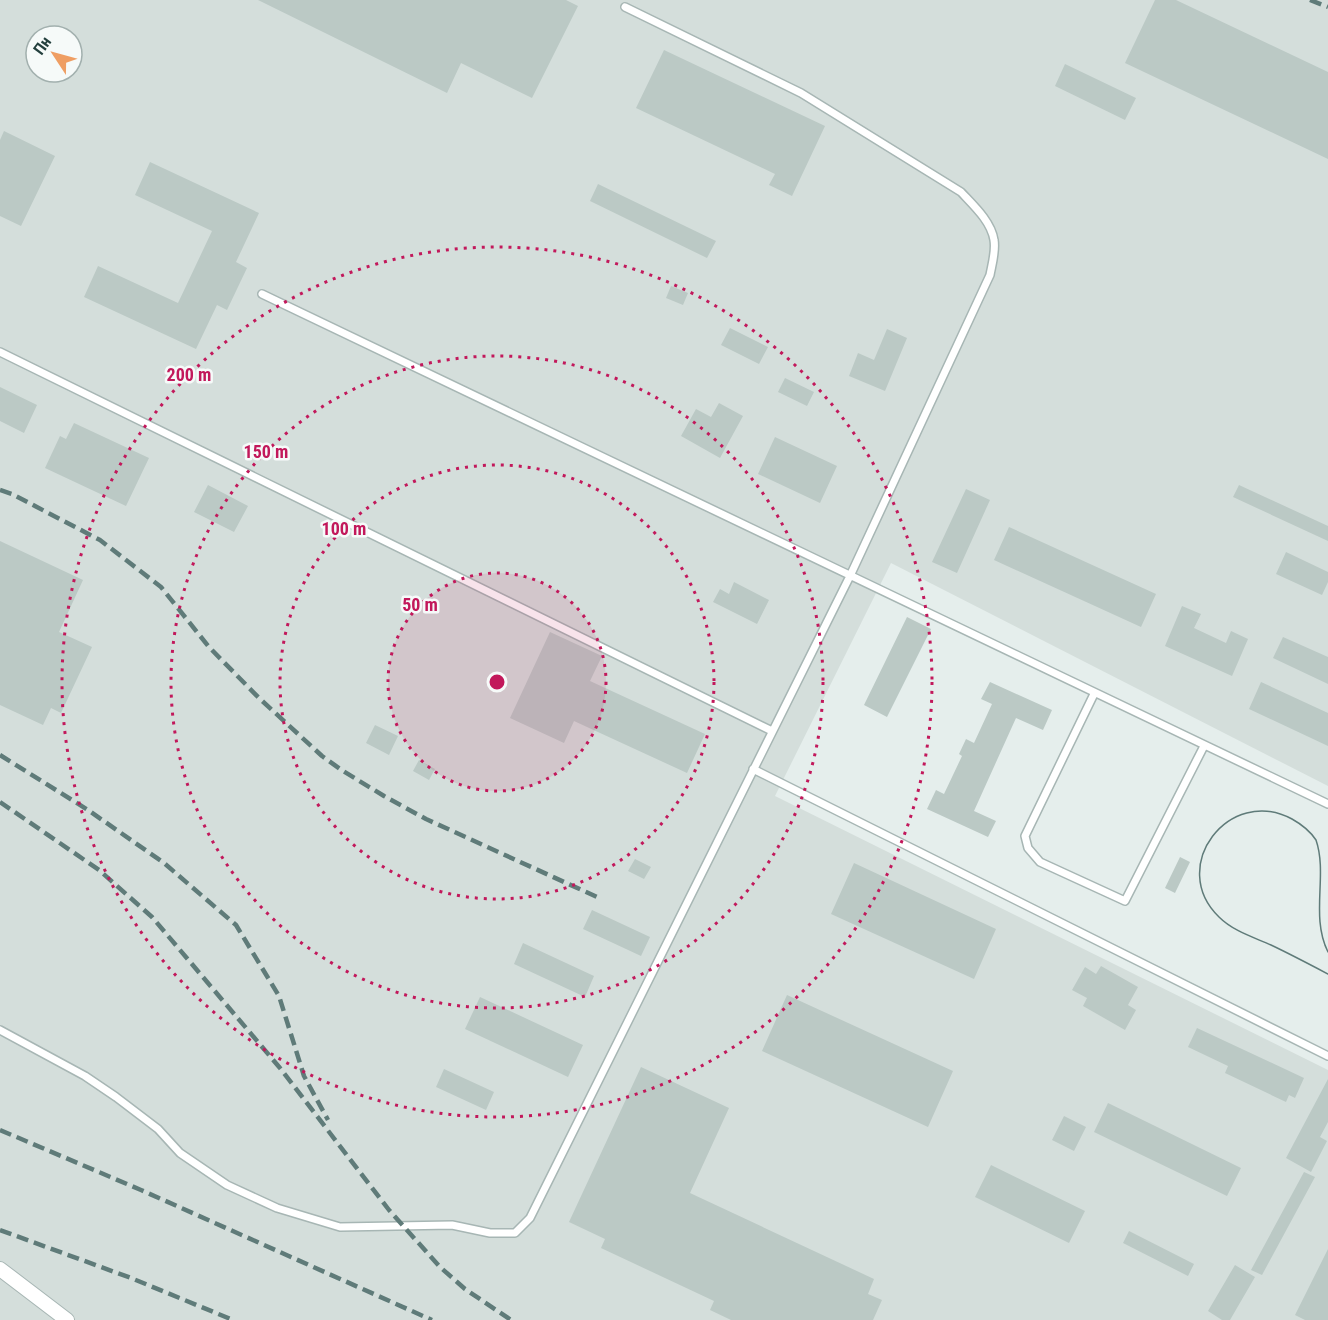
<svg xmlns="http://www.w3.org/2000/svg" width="1328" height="1320" font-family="'Roboto Condensed',sans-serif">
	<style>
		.built { fill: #d4dedb; fill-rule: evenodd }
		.building { fill: #bbc9c5 }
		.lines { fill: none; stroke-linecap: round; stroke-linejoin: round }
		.lane-casing { stroke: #a7b6b4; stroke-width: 10 }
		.street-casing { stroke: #a7b6b4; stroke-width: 16 }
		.lane { stroke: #fff; stroke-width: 7 }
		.street { stroke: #fff; stroke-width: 14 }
		.tram { stroke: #5f7b79; stroke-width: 1.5 }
		.rail { stroke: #5f7b79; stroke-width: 4.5; stroke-dasharray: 12 6; stroke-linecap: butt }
		.ring { fill: none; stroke: #c2185b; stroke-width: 3; stroke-dasharray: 3 6 }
		.centre { fill: #c2185b; stroke: #f6faf9; stroke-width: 3 }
		.ring-label { font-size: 18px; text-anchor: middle; font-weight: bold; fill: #c2185b; stroke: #f6faf9; stroke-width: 5; stroke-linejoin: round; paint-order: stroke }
	</style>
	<rect width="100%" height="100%" fill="#e5eeec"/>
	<path class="built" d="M0,0H1328V786L891,563L775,796L1328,1070V1320H0ZM36,36H72V72H36Z"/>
	<path class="building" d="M258,0H566L578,6L532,98L461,63L447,93Z
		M1155,0H1176L1328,72V159L1125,63Z
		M664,50L825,126L792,196L769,185L775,174L636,108Z
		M1065,64L1136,98L1125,120L1055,86Z
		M4,131L55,156L21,226L0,216V140Z
		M150,162L259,213L236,262L247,268L227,310L217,305L196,349L84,297L98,266L178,303L212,231L135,195Z
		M598,184L716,241L707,258L590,201Z
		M671,286L688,293L683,305L666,298Z
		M730,328L768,347L759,364L721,345Z
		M887,329L907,338L885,391L849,376L858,353L874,360Z
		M785,378L814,392L807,406L778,392Z
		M0,387L37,405L24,433L0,421Z
		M719,403L743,416L720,458L681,436L696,409L711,417Z
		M74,423L149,458L126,506L45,468L60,436L66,439Z
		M775,437L837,466L820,503L758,474Z
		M208,485L248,506L234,532L194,512Z
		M1239,485L1328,526V541L1233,497Z
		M966,489L990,500L957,573L932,562Z
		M1009,527L1156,594L1141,627L994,560Z
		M0,541L83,580L59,632L92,647L61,713L51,708L43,725L0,705Z
		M1286,552L1328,572V582L1322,595L1276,574Z
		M734,582L769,600L757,624L713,602L720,589L729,594Z
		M1182,606L1201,614L1194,628L1226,643L1231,631L1248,639L1232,676L1165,646Z
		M907,617L931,629L887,717L864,705Z
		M550,632L602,656L590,681L705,734L687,773L574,721L564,743L510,718Z
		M1283,637L1328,657V684L1273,658Z
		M990,682L1052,710L1043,730L1016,718L974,811L996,821L988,837L927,809L936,790L944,794L962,756L959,754L966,739L974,743L992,704L981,699Z
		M1261,682L1328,713V746L1249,709Z
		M375,725L398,736L389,755L366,743Z
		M419,760L435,769L429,780L413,771Z
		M1180,857L1190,862L1175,893L1165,888Z
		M635,859L651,867L644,879L628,871Z
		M854,863L996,929L974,979L831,914Z
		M592,910L650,937L641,956L583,929Z
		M523,943L594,976L585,997L514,964Z
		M1101,966L1138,987L1128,1005L1136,1010L1125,1030L1083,1006L1087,998L1072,990L1085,967L1096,974Z
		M787,995L953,1071L928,1127L762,1051Z
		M480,997L583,1045L568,1077L465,1029Z
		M1197,1028L1304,1078L1295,1098L1289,1095L1286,1102L1225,1073L1228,1066L1188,1047Z
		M641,1067L729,1108L690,1193L874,1279L868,1294L882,1300L873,1320H731L710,1310L714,1301L601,1248L605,1239L569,1222Z
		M444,1069L494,1092L486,1110L436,1087Z
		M1328,1079V1122L1320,1137L1327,1141L1311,1172L1286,1158Z
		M1108,1103L1241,1168L1227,1196L1094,1132Z
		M1064,1116L1086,1127L1074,1151L1052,1140Z
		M991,1165L1085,1211L1069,1243L975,1197Z
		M1304,1172L1315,1177L1262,1275L1251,1270Z
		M1129,1231L1194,1264L1188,1276L1123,1243Z
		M1328,1249V1320H1305L1295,1315Z
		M1235,1265L1255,1277L1230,1320H1222L1208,1311Z"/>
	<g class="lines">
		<g class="lane-casing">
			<path id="lane" d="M262,294L1328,804
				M0,352L772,731
				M1094,694L1025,836L1028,848L1040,862L1125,901L1204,746
				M753,769L1328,1056
				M0,1030L85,1076L116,1097L158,1129L180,1153L227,1185L277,1208L340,1227L452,1225L490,1233H515L530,1218L850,576L990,275C992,264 996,251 994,240C991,221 973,205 961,192L801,93L625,7"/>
		</g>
		<g class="street-casing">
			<path id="street" d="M0,1269L67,1320"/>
		</g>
		<use href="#lane" class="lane"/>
		<use href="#street" class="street"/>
		<path class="tram" d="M1328,952C1310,916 1328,875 1316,840C1310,831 1301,824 1292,819C1229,785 1167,867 1219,917C1233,931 1253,937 1271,945C1290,954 1309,964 1328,974"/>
		<path class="rail" d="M1310,0L1328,7
			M0,490L12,494L100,540L161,587L209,647L259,698L322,756L343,771L384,796L426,819L597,897
			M0,755L88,810L164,863L236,925L279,996L304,1076L328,1120
			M0,802L99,870L152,917L280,1068L389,1210L440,1267L465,1289L511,1320
			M0,1130L141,1190L432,1320
			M0,1230L131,1278L233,1320"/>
	</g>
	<circle cx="497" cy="682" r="109" fill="#c2185b" fill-opacity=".12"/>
	<g class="ring">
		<circle cx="497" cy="682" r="109"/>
		<circle cx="497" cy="682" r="217"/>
		<circle cx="497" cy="682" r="326"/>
		<circle cx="497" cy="682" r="435"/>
	</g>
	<circle cx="497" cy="682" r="9" class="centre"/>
	<g class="ring-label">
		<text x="189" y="381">200 m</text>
		<text x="266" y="458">150 m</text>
		<text x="344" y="535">100 m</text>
		<text x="420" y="611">50 m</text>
	</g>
	<g transform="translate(54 54) rotate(306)"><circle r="28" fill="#f6faf9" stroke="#a2b0ae" stroke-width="1.5"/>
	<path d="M0-4.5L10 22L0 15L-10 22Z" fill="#ef9e63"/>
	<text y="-9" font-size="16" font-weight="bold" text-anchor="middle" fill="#24403e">Пн</text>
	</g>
</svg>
